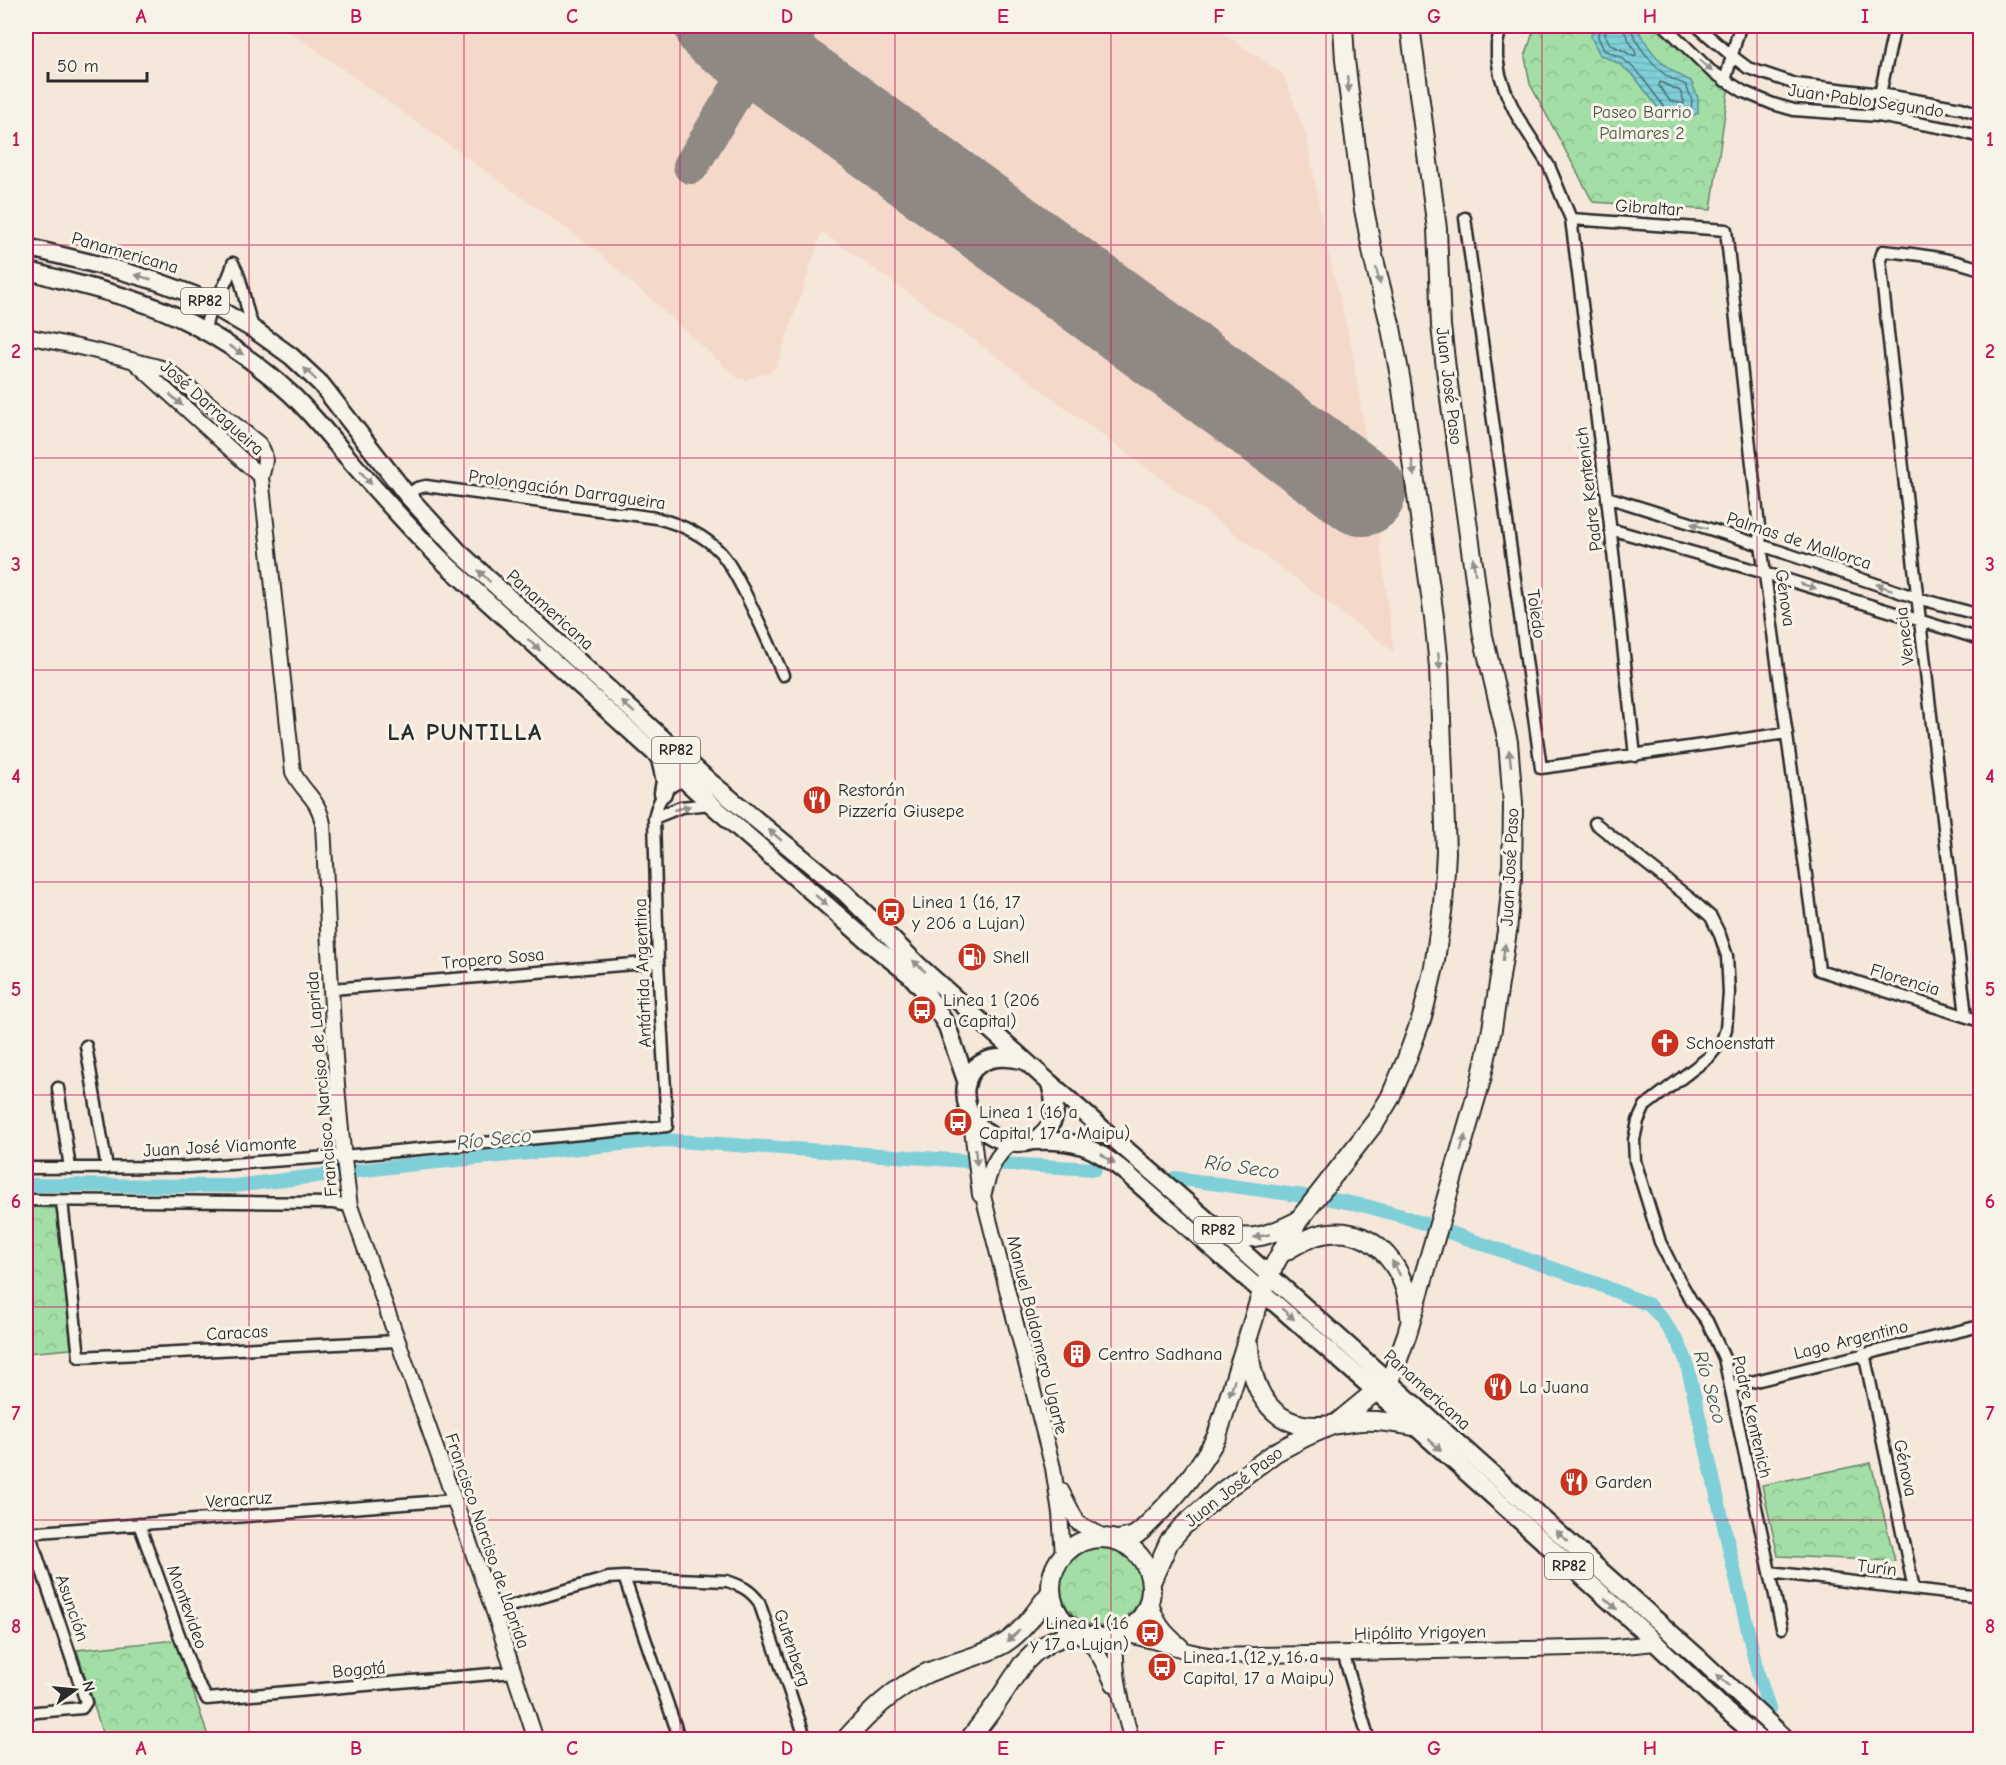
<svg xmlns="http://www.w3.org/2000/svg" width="2006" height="1765" font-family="'Comic Neue',sans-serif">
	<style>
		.built { fill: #f4d9cb }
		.grass { fill: url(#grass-tufts); stroke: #668468; stroke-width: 1.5 }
		.park { fill: url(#park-crowns); stroke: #668468; stroke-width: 1.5 }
		.water { fill: url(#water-rules); stroke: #5d8d93; stroke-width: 1.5 }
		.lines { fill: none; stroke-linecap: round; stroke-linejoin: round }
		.shore { stroke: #4d6d71; stroke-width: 1.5 }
		.canal { stroke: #7fcfd9; stroke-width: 14 }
		.taxiway { stroke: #908983; stroke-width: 36 }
		.runway { stroke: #908983; stroke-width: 88 }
		.minor-casing { stroke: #2b2b2b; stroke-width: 15 }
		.tertiary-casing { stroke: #2b2b2b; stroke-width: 18 }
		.primary-casing { stroke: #2b2b2b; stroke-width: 21 }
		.trunk-casing { stroke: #2b2b2b; stroke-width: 22 }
		.minor { stroke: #f7f3e8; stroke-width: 10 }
		.tertiary { stroke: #f7f3e8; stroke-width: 14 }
		.primary { stroke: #f7f3e8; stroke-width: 16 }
		.trunk { stroke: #f7f3e8; stroke-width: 18 }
		.oneway { fill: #918f8a }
		.grid { fill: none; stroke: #c2185b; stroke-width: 1.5; stroke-opacity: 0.55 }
		.labels { text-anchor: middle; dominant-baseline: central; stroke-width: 6; stroke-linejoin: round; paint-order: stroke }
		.shield { fill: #f7f3e8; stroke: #686764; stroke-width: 1.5 }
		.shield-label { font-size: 16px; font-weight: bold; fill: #2b2b2b }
		.street-label { font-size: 18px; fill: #2b2b2b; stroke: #f7f3e8 }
		.park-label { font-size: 18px; fill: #49584a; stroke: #f7f3e8 }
		.poi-label { font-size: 18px; fill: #2b2b2b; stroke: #f7f3e8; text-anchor: start }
		.water-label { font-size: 20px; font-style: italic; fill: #405456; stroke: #f7f3e8 }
		.district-label { font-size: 24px; font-weight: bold; letter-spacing: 1.5px; fill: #2b2b2b; stroke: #f7f3e8 }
		.neatline { fill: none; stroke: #c2185b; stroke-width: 2 }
		.grid-label { font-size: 20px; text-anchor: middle; font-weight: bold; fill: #c2185b }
	</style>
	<defs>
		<pattern id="grass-tufts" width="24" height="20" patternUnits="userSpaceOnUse" patternTransform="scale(1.5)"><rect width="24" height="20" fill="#a2dea5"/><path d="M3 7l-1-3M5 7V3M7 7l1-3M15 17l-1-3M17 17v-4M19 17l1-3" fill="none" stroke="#8cbf8e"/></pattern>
		<pattern id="park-crowns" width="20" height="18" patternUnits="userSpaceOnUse" patternTransform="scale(1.5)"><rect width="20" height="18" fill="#a2dea5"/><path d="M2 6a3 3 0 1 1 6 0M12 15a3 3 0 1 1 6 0" fill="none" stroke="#8cbf8e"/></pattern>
		<pattern id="water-rules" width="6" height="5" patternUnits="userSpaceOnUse" patternTransform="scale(1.5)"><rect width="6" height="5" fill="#7fcfd9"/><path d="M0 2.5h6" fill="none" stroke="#6eb2ba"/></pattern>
	</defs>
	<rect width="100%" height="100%" fill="#f6e7db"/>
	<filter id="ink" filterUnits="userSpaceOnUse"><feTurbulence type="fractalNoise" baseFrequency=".0167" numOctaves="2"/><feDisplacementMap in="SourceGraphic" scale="12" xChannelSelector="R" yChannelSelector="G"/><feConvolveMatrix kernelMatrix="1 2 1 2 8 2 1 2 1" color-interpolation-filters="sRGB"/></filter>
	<g filter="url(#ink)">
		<path class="built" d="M282,26H1212L1283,74L1307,137L1326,243L1352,348L1375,502L1394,652L977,342L822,232L777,366L772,371L745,380L739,379L593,248Z"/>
		<path class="grass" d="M1173,1201L1191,1214L1778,1739H1771L1491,1487L1188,1218Z"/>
		<path class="park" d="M1535,26H1664L1729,85L1711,210L1593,202L1530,84L1525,57Z
			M26,1207L57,1208L71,1349L26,1353Z
			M1871,1463L1895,1561L1778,1556L1762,1485Z
			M1061 1586a40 40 0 1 1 80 0a40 40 0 1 1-80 0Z
			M176,1640L209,1739H104L77,1650Z"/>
		<path class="water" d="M1593,26H1636C1651,53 1662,68 1691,81L1698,98V113L1684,120L1662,113L1634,76L1618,63L1600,55L1591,37Z"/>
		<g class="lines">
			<path class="shore" d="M1599,26L1598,37L1604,50L1622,58L1638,72L1665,108L1683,113L1691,110L1692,100L1686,85C1679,82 1671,79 1664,74C1652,63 1633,42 1631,26
				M1606,26L1605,35L1610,44L1635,57L1636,53L1625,33L1624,26
				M1660,82L1680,91L1684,101V104L1670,101L1659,86Z"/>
			<path class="canal" d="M1004,1164L1095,1169
				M1175,1178L1304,1196
				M26,1185L234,1186L407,1165L663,1140L967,1161
				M1330,1199L1366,1206L1402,1216L1598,1284L1637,1300L1649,1305L1660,1316L1679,1344L1686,1360L1757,1670L1769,1709"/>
			<path class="taxiway" d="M778,67L800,26
				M738,88C764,71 787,83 814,93
				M691,166L738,88L741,77L732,35"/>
			<path class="runway" d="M719,26L831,105L1362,492"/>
			<g class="minor-casing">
				<path id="minor" d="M1501,26L1497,44V57L1500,75L1507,95L1517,116L1549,166L1571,219L1607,497L1635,756
					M1665,26L1711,71L1744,92L1773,104L1794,110L1878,116L1956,130L1980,137
					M1697,26L1732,56L1748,68L1796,84L1880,94L1961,108L1980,114
					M1725,81L1740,26
					M1878,116L1880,94L1895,26
					M1465,218L1541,768L1787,733
					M1571,219L1726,230L1761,545L1819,970L1980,1021
					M233,263C245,283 243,307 254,328
					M205,332C208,301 227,291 233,263
					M407,495L417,488L426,486L656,518C680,524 703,534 720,552C730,563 737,578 744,591C758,619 771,647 783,675
					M1607,497L1761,545L1917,598L1980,615
					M1610,529L1765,573L1980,639
					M654,818L681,807L711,804
					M1595,823L1692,900L1711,917L1720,935L1727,956L1729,993L1726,1029L1722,1041L1709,1057L1645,1106L1638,1121L1634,1140L1635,1161L1660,1242L1677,1276L1692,1302L1707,1321L1724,1358L1782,1628
					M332,989L658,962
					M1966,1016L1920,621L1880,260L1883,251C1917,254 1949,258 1980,269
					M86,1046L107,1168
					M58,1088L70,1168
					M26,1168L188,1167L343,1156L667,1126L658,962L654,818C658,799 667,782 689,780
					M26,1200L333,1203L350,1206
					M62,1201L79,1357L397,1341
					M1864,1353L1914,1589
					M1731,1387L1980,1326
					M26,1523L86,1702L82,1708L26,1713
					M139,1524L194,1676L207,1699L514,1672
					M26,1533L455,1500
					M1770,1572L1980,1597
					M624,1577L680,1740
					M494,1612L507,1607L608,1578L624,1577L727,1581C742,1586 750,1590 759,1602L805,1737
					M1343,1653L1369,1740"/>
			</g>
			<g class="tertiary-casing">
				<path id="tertiary" d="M26,336C61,343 96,350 131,360C143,364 155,365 167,370L259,444C268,456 265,464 261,477L293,772C304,794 318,797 323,824C330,951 332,1080 350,1206L494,1612L536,1740
					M135,362L261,477
					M970,1113L980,1195
					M1012,1143C993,1156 989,1174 983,1196L1053,1468L1060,1513L1063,1555
					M1061,1490L1078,1523L1106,1538
					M1150,1599C1156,1622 1163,1631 1181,1646
					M1082,1634C1097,1649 1104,1664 1113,1684
					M1121,1634C1154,1638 1184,1654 1217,1656L1615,1647L1655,1643
					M1116,1636C1114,1672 1121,1704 1132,1740"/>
			</g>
			<g class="primary-casing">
				<path id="primary" d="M26,247L115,269L156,281L194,295L256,331L291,356L321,384L407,495L459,552L709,781L844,892L918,965L1050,1083C1056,1107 1060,1120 1039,1137C1030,1144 1019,1144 1008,1142C950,1130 947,1040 1025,1061
					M26,270C80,286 139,296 190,323C227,342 261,366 291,394C312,414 330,437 349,459C381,496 413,532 448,566L711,804L876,948L910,975L927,994L947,1026L967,1083
					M660,759L665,781L663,793
					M1050,1083L1223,1234L1700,1659L1787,1740
					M1033,1141C1075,1139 1093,1146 1125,1172L1388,1402L1642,1630L1721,1706L1761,1740"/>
			</g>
			<g class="trunk-casing">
				<path id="trunk" d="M1223,1234C1252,1243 1272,1234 1298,1221
					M1282,1253C1297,1244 1311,1235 1329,1233C1377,1227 1408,1272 1410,1316
					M1249,1346C1251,1387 1269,1426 1316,1426C1331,1426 1347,1422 1362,1421C1379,1420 1396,1423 1413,1426
					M1051 1588a50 50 0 1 1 100 0a50 50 0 1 1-100 0Z
					M1118,1540C1122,1539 1128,1538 1132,1537C1141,1533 1150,1522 1157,1515C1181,1491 1201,1466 1217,1436L1262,1292L1271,1271L1298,1221L1376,1121L1390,1098L1406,1061L1422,1017L1434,967L1443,905L1446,852L1439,667L1434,617L1401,382L1391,328L1374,260L1363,204L1345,60L1343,26
					M1151,1582L1169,1542L1182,1527L1223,1491L1276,1452L1305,1437L1337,1423L1388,1381L1394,1370L1407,1334L1481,1080L1492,1029L1507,931L1512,879L1513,803L1508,742L1483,636L1447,377L1441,326L1437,229L1410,26
					M845,1740C869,1713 894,1688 927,1673C953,1662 981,1657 1005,1643C1024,1631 1037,1609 1051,1592
					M969,1740L994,1707L1022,1665L1034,1653L1050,1642L1076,1631"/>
			</g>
			<use href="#minor" class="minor"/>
			<use href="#tertiary" class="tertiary"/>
			<use href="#primary" class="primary"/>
			<use href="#trunk" class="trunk"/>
		</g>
		<defs><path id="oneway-solid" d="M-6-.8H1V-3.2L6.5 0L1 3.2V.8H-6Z" transform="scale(1.5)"/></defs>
		<g class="oneway">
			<use href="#oneway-solid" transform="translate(1706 66) rotate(41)"/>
			<use href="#oneway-solid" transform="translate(1348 84) rotate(84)"/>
			<use href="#oneway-solid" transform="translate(1378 276) rotate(76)"/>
			<use href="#oneway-solid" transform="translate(143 277) rotate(-163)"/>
			<use href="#oneway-solid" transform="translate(236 350) rotate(32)"/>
			<use href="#oneway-solid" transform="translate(310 374) rotate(-136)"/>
			<use href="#oneway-solid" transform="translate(176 400) rotate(42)"/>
			<use href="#oneway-solid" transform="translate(1413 468) rotate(81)"/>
			<use href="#oneway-solid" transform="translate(366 478) rotate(49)"/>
			<use href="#oneway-solid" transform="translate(1699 526) rotate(-163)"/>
			<use href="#oneway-solid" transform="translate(1474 566) rotate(-98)"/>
			<use href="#oneway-solid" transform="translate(484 576) rotate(-136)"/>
			<use href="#oneway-solid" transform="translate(1808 586) rotate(17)"/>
			<use href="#oneway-solid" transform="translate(1884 587) rotate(-161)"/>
			<use href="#oneway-solid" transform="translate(534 645) rotate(42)"/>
			<use href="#oneway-solid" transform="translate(1439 661) rotate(85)"/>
			<use href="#oneway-solid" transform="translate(628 707) rotate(-138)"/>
			<use href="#oneway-solid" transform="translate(1510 758) rotate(-97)"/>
			<use href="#oneway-solid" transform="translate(682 808) rotate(-14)"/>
			<use href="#oneway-solid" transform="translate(775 835) rotate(-140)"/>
			<use href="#oneway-solid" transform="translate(821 900) rotate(41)"/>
			<use href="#oneway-solid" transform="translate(1504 952) rotate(-82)"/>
			<use href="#oneway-solid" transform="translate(919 966) rotate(-138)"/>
			<use href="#oneway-solid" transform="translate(1463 1143) rotate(-74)"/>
			<use href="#oneway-solid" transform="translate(976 1157) rotate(84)"/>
			<use href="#oneway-solid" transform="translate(1108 1159) rotate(35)"/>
			<use href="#oneway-solid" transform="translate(1262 1236) rotate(169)"/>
			<use href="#oneway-solid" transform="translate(1396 1268) rotate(-119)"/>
			<use href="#oneway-solid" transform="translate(1288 1314) rotate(41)"/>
			<use href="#oneway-solid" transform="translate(1232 1388) rotate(107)"/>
			<use href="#oneway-solid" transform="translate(1435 1445) rotate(42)"/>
			<use href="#oneway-solid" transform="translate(1562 1536) rotate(-139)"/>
			<use href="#oneway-solid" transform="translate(1611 1604) rotate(42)"/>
			<use href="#oneway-solid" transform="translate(1013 1636) rotate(139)"/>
			<use href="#oneway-solid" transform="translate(1723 1680) rotate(-138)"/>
		</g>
	</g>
	<path class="grid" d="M249,26V1740M464,26V1740M680,26V1740M895,26V1740M1111,26V1740M1326,26V1740M1542,26V1740M1757,26V1740M26,245H1980M26,458H1980M26,670H1980M26,882H1980M26,1095H1980M26,1307H1980M26,1520H1980"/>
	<defs>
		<g id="restaurant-disc" transform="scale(1.5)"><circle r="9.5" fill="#c8321e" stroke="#f7f3e8"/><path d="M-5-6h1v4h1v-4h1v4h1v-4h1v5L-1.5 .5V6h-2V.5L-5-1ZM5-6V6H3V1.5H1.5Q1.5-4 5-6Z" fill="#fff"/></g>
		<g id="bus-disc" transform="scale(1.5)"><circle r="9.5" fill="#c8321e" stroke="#f7f3e8"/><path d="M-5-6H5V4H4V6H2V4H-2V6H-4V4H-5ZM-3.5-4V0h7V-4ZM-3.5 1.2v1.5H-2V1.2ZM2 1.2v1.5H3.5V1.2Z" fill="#fff"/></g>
		<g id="fuel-disc" transform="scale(1.5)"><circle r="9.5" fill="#c8321e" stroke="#f7f3e8"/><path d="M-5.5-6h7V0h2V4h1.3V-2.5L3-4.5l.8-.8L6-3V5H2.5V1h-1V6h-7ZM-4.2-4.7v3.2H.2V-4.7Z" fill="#fff"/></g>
		<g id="church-disc" transform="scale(1.5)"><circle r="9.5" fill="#c8321e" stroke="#f7f3e8"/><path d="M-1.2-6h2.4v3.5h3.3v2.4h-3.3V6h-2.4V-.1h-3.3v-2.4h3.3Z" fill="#fff"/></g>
		<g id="building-disc" transform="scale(1.5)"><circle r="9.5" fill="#c8321e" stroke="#f7f3e8"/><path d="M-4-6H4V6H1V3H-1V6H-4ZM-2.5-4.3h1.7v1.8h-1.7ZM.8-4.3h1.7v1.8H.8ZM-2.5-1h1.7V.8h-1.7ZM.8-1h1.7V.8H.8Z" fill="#fff"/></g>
	</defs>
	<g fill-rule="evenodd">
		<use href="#restaurant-disc" x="817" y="800"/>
		<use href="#bus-disc" x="891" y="912"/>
		<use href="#fuel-disc" x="972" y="957"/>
		<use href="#bus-disc" x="922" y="1010"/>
		<use href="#church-disc" x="1665" y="1043"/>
		<use href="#bus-disc" x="958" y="1122"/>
		<use href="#building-disc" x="1077" y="1354"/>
		<use href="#restaurant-disc" x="1498" y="1387"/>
		<use href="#restaurant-disc" x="1574" y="1482"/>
		<use href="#bus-disc" x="1150" y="1633"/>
		<use href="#bus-disc" x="1162" y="1667"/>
	</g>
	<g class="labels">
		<g class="shield">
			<rect x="181" y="288" width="48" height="26" rx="4.5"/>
			<rect x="652" y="737" width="48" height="26" rx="4.5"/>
			<rect x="1194" y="1217" width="48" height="26" rx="4.5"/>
			<rect x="1545" y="1553" width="48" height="26" rx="4.5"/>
		</g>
		<g class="shield-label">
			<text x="205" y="301">RP82</text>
			<text x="676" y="750">RP82</text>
			<text x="1218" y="1230">RP82</text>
			<text x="1569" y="1566">RP82</text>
		</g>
		<g class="street-label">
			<text transform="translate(1866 101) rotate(8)">Juan Pablo Segundo</text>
			<text transform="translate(1649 208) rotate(4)">Gibraltar</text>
			<text transform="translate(125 253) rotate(16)">Panamericana</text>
			<text transform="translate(1449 386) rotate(83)">Juan José Paso</text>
			<text transform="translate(212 408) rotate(42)">José Darragueira</text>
			<text transform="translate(1589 489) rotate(-97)">Padre Kentenich</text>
			<text transform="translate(567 490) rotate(8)">Prolongación Darragueira</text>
			<text transform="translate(1799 541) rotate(18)">Palmas de Mallorca</text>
			<text transform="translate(1785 598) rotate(82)">Génova</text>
			<text transform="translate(550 610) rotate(42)">Panamericana</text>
			<text transform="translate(1536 614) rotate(82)">Toledo</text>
			<text transform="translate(1905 636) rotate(-97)">Venecia</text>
			<text transform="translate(1510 867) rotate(-87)">Juan José Paso</text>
			<text transform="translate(493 959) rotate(-5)">Tropero Sosa</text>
			<text transform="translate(643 973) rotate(-92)">Antártida Argentina</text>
			<text transform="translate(1905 980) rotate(17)">Florencia</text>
			<text transform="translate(322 1084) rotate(-95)">Francisco Narciso de Laprida</text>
			<text transform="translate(220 1147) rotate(-3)">Juan José Viamonte</text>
			<text transform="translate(237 1333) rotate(-3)">Caracas</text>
			<text transform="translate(1037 1335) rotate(76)">Manuel Baldomero Ugarte</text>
			<text transform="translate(1851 1340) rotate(-14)">Lago Argentino</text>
			<text transform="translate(1427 1390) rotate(42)">Panamericana</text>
			<text transform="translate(1752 1417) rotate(77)">Padre Kentenich</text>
			<text transform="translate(1905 1468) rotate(78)">Génova</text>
			<text transform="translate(1234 1487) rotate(-38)">Juan José Paso</text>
			<text transform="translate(239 1500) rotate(-4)">Veracruz</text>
			<text transform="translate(487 1541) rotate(71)">Francisco Narciso de Laprida</text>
			<text transform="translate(1877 1568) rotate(7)">Turín</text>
			<text transform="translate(187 1607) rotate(70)">Montevideo</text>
			<text transform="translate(72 1608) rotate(71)">Asunción</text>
			<text transform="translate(1420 1633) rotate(-1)">Hipólito Yrigoyen</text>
			<text transform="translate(792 1648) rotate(71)">Gutenberg</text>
			<text transform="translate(359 1670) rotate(-5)">Bogotá</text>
		</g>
		<g class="park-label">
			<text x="1642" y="112">Paseo Barrio<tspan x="1642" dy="21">Palmares 2</tspan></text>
		</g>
		<g class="poi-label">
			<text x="838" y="790">Restorán<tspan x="838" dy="21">Pizzería Giusepe</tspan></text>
			<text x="912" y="902">Linea 1 (16, 17<tspan x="912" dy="21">y 206 a Lujan)</tspan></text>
			<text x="993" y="957">Shell</text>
			<text x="943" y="1000">Linea 1 (206<tspan x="943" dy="21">a Capital)</tspan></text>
			<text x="1686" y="1043">Schoenstatt</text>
			<text x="979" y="1112">Linea 1 (16 a<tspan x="979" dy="21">Capital, 17 a Maipu)</tspan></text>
			<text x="1098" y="1354">Centro Sadhana</text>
			<text x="1519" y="1387">La Juana</text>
			<text x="1595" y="1482">Garden</text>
			<text x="1129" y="1623" text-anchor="end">Linea 1 (16<tspan x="1129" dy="21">y 17 a Lujan)</tspan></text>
			<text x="1183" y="1657">Linea 1 (12 y 16 a<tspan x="1183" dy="21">Capital, 17 a Maipu)</tspan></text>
		</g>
		<g class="water-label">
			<text transform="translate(494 1139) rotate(-6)">Río Seco</text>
			<text transform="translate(1242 1167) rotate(8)">Río Seco</text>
			<text transform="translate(1710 1387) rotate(74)">Río Seco</text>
		</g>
		<g class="district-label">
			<text x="465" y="732">LA PUNTILLA</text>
		</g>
	</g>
	<rect width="2006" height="1765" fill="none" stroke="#f7f3e8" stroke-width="66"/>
	<g transform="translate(75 1690) rotate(75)" stroke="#f7f3e8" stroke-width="4.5" paint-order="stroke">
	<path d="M0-4.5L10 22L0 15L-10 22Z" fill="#2b2b2b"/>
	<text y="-9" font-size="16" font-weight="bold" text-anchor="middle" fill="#2b2b2b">N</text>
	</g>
	<path d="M48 72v9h99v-9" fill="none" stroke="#2b2b2b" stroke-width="3"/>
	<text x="57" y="72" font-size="18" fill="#2b2b2b" stroke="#f7f3e8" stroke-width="4.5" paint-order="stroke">50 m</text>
	<rect x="33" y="33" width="1940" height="1699" class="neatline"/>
	<g class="grid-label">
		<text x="141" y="23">A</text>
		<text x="356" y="23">B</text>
		<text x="572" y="23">C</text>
		<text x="787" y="23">D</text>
		<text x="1003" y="23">E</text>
		<text x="1219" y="23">F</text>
		<text x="1434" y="23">G</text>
		<text x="1650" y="23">H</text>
		<text x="1865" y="23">I</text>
		<text x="16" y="146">1</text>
		<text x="1990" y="146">1</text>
		<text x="16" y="358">2</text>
		<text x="1990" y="358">2</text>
		<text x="16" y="571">3</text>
		<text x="1990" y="571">3</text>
		<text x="16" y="783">4</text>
		<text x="1990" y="783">4</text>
		<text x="16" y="996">5</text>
		<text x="1990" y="996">5</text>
		<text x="16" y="1208">6</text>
		<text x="1990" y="1208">6</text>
		<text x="16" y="1420">7</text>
		<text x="1990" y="1420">7</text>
		<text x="16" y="1633">8</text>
		<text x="1990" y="1633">8</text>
		<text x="141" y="1755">A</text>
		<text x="356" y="1755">B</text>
		<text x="572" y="1755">C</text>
		<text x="787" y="1755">D</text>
		<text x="1003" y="1755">E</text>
		<text x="1219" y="1755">F</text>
		<text x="1434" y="1755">G</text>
		<text x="1650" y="1755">H</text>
		<text x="1865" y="1755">I</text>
	</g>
</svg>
